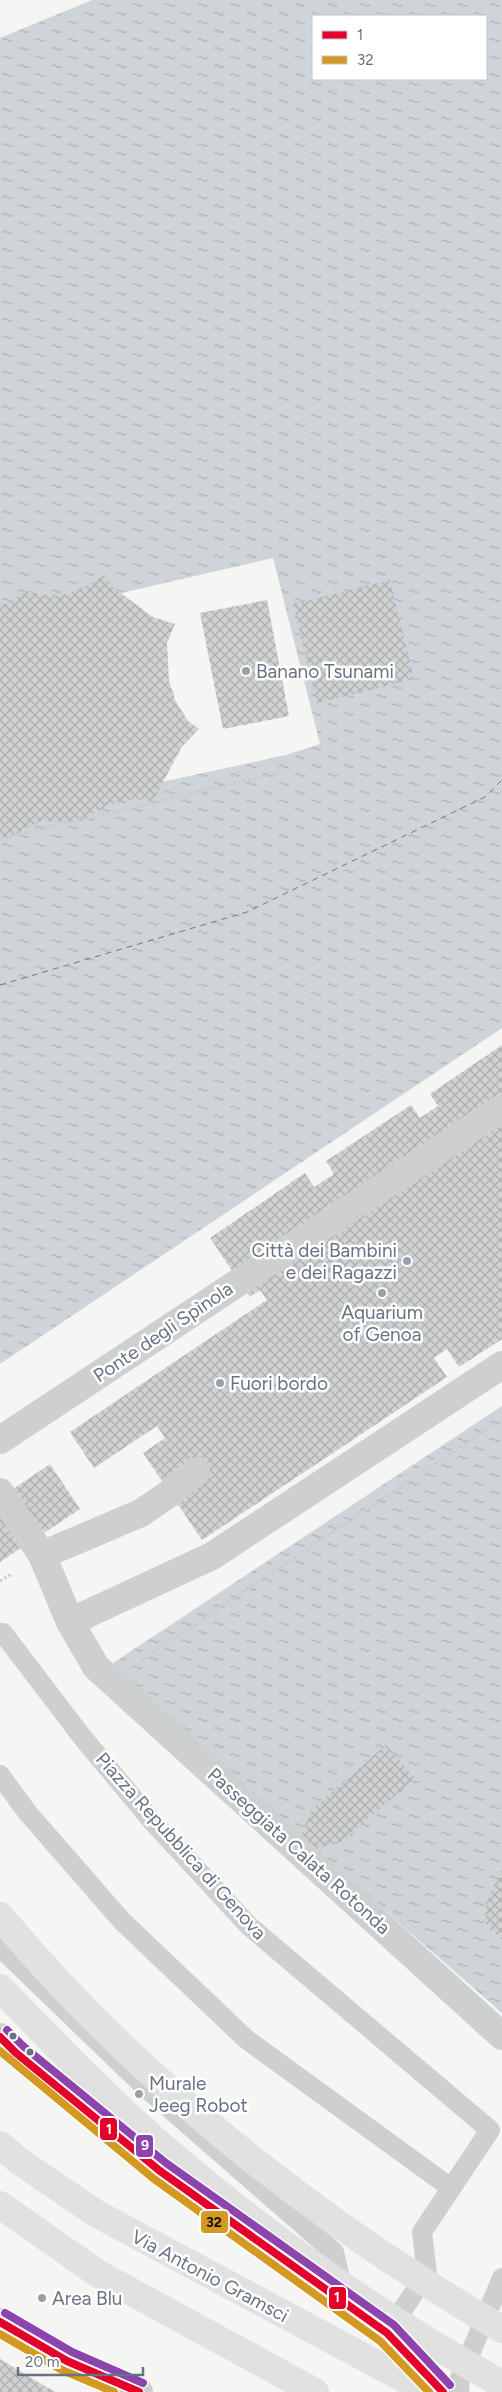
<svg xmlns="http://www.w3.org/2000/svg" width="502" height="2392" font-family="Figtree,sans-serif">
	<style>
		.water { fill: url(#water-ripples); fill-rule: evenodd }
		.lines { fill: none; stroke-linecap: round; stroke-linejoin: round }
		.ferry { stroke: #687985; stroke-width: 1; stroke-dasharray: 6 5; stroke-linecap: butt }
		.building { fill: url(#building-cross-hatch) }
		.path { stroke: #cbcbcc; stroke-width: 3; stroke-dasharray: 2.5 2.5; stroke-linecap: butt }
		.service { stroke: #cecfcf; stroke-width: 20 }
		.pedestrian { stroke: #cecfcf; stroke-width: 28 }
		.minor { stroke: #cecfcf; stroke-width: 28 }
		.secondary { stroke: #e1e1e2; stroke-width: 28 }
		.trunk { stroke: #e1e1e2; stroke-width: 28 }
		.bus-1-casing { stroke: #fff; stroke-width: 11 }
		.bus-2-casing { stroke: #fff; stroke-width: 11 }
		.bus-3-casing { stroke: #fff; stroke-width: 11 }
		.bus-1 { stroke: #e4002b; stroke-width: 8 }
		.bus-2 { stroke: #d39920; stroke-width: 8 }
		.bus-3 { stroke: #8e44ad; stroke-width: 8 }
		.poi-dot { fill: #99a0aa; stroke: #fff; stroke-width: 2 }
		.bus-dot { fill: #677282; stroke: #fff; stroke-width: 2 }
		.labels { text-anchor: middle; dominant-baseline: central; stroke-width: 5; stroke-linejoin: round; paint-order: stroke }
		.poi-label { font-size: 19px; fill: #677282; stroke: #fff; text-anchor: start }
		.street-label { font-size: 19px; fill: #677282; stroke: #fff }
		.line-badge { stroke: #fff; stroke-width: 2 }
		.badge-label { font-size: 14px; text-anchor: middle; font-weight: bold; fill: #fff }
		.pale-badge-label { font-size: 14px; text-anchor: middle; font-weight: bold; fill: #111 }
	</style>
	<defs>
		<pattern id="water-ripples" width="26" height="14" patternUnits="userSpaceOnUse" patternTransform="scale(1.25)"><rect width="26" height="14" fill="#cfd4d8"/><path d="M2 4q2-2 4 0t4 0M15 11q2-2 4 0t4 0" fill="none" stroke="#acb0b5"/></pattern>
		<pattern id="building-cross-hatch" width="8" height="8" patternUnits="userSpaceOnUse" patternTransform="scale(1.25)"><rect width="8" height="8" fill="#d0d1d1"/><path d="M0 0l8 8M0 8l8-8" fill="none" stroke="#adaeaf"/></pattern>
	</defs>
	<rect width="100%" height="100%" fill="#f5f5f4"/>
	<path class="water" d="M92,0H502V1028L0,1364V817L286,755L320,744L273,558L0,621V38ZM313,16H486V79H313Z
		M502,1406V2013L107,1667Z"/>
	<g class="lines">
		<path class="ferry" d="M0,985L247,912L485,797L502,780"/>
	</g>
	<path class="building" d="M104,574L111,586L153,617L175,624L167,643L169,681L176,702L188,721L199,729L181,748L153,801L134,799L109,804L79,822L40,821L8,838L0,837V605L6,604L27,591L51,596L67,594L89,585Z
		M390,580L414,679L317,703L293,604Z
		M267,600L289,716L223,729L200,613Z
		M502,1045V1339L459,1367L447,1349L434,1358L447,1377L202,1540L143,1453L165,1438L157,1426L94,1468L70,1432L267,1300L260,1290L250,1297L210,1238L305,1173L314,1187L334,1174L326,1161L411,1105L420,1118L438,1106L430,1094Z
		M50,1464L80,1509L0,1562V1498Z
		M386,1745L415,1778L341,1842L308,1850L299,1841L311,1810Z
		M502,1870V1940L485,1923L486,1903Z
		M0,2359L48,2388L56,2392H0Z"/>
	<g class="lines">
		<path class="path" d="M0,839L278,773L277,757
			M0,1581L12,1574
			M140,1661L502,1419"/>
		<path class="service" d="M0,1633H3L83,1738L153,1822L249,1926L490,2130L422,2232L427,2274L388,2331
			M0,1775L27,1812L122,1921L246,2039L451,2188
			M0,1947L145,2087L334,2252L343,2291
			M459,2392L460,2378L502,2278"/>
		<path class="pedestrian" d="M0,1440L502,1108
			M0,1492L42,1555L70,1622L96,1667L502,2036
			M42,1555L141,1513L170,1493L196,1471
			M70,1622L212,1556L502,1365"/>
		<path class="minor" d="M0,2037L16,2053L160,2171L387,2333L443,2392
			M0,2322L67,2361L139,2392"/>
		<path class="secondary" d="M0,2145L19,2161L97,2214L429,2392
			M0,2205L97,2273L315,2392"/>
		<path class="trunk" d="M0,1916C136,2079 318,2223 502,2329
			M0,1988C51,2040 101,2093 156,2141C263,2234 378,2316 502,2384"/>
		<g class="bus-1-casing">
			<path id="bus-1" d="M0,2037L16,2053L160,2171L387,2333L443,2392
				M0,2322L67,2361L139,2392"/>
		</g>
		<g class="bus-2-casing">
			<path id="bus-2" d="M0,2051L154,2179L380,2341L429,2392
				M0,2334L62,2370L114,2392"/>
		</g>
		<g class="bus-3-casing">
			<path id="bus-3" d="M7,2030L23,2046L166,2163L394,2325L450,2385
				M5,2313L72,2352L143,2383"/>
		</g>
		<use href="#bus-1" class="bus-1"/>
		<use href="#bus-2" class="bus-2"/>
		<use href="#bus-3" class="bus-3"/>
	</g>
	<g class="poi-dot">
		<circle cx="246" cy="671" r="5"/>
		<circle cx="407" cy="1261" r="5"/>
		<circle cx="382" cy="1293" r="5"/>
		<circle cx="220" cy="1383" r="5"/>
		<circle cx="139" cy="2094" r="5"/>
		<circle cx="42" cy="2298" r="5"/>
	</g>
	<g class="bus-dot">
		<circle cx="13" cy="2036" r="4.5"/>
		<circle cx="30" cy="2052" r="4.5"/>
	</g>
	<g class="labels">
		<g class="poi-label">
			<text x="256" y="671">Banano Tsunami</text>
			<text x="397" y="1250" text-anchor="end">Città dei Bambini<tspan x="397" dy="22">e dei Ragazzi</tspan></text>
			<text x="382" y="1312" text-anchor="middle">Aquarium<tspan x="382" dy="22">of Genoa</tspan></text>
			<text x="230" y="1383">Fuori bordo</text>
			<text x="149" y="2083">Murale<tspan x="149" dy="22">Jeeg Robot</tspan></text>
			<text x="52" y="2298">Area Blu</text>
		</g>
		<g class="street-label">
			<text transform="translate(163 1332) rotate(-34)">Ponte degli Spìnola</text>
			<text transform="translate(181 1846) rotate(48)">Piazza Repubblica di Genova</text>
			<text transform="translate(299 1851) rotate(42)">Passeggiata Calata Rotonda</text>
			<text transform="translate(210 2276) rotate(28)">Via Antonio Gramsci</text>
		</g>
	</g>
	<g class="line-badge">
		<rect x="99" y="2117" width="19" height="24" rx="5" fill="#e4002b"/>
		<rect x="135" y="2134" width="19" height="24" rx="5" fill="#8e44ad"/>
		<rect x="200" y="2210" width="29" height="24" rx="5" fill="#d39920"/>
		<rect x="328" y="2286" width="19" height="24" rx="5" fill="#e4002b"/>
	</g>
	<g class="badge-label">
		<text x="109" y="2134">1</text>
		<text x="145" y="2150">9</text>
		<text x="337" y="2302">1</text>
	</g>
	<g class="pale-badge-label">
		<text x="214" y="2227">32</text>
	</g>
	<rect x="312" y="15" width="175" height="65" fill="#ffffff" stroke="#c2c7cd"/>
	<rect x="322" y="31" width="25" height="8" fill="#e4002b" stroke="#c2c7cd"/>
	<text x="357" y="40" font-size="15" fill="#677282">1</text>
	<rect x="322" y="56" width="25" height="8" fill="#d39920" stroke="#c2c7cd"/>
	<text x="357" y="65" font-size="15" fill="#677282">32</text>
	<path d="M18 2367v8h125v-8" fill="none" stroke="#677282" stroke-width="2.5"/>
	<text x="25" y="2367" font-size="15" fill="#677282" stroke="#ffffff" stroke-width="4" paint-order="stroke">20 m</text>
</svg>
